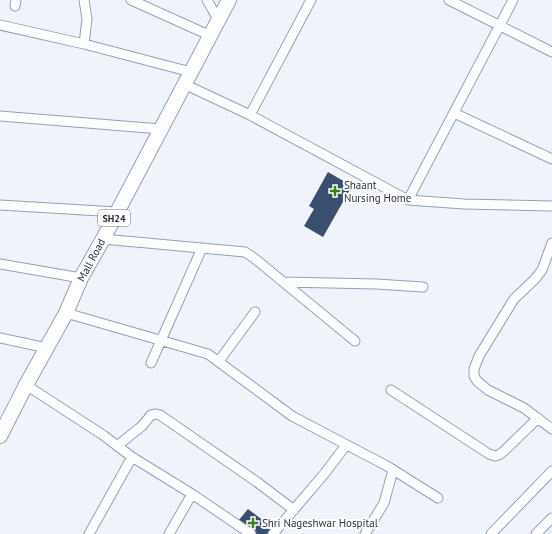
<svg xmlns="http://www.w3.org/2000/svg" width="552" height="534" font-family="'PT Sans',sans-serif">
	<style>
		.building { fill: #3a4f6f }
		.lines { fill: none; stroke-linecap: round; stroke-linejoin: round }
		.street-casing { stroke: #8da1be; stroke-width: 11 }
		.primary-casing { stroke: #8da1be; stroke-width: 16 }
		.street { stroke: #fff; stroke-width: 9 }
		.primary { stroke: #fff; stroke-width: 14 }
		.poi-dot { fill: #3c7d1c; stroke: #fff; stroke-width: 1.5 }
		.labels { text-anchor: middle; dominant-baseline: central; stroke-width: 4; stroke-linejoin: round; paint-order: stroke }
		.shield { fill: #fff; stroke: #6a7078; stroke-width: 1 }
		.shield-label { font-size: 10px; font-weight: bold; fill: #2a323e }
		.poi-label { font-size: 11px; fill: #2a323e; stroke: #fff; text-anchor: start }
		.street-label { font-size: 11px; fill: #2a323e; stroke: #fff }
	</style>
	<rect width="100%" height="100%" fill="#f0f4fa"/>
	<path class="building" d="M328,172L352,186L323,237L304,226L314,209L309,206Z
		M248,509L272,527L267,534H255L238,521Z"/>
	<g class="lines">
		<g class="street-casing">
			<path id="street" d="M131,0L211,36
				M207,0L219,21
				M449,0L552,52
				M15,6L16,0
				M0,25L84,44L191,72
				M84,44L87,19L84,0
				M184,84L250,115L408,200L464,204L552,206
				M454,113L552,159
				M250,115L311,0
				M0,116L161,129
				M408,200L513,0
				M0,205L117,212
				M103,239L245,252L254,258L355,341
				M552,243L542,270L535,279L514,299L479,356L474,369V376L477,381L488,390L524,408L552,429
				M0,264L81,278
				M283,282L376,284L423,287
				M66,313L208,354L292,416L387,466L438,498
				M0,338L47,348
				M219,361L255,312
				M151,363L202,248
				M26,385L103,435L132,457L192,494L251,534
				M391,390L489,454L495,456L499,455L504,451L538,418
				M117,446L142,426L151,415L156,414L160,415L257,482L294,510
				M89,534L132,457
				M169,534L192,494
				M273,534L325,473L346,445
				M365,534L384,503L393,470
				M491,534L552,471
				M536,534L552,518"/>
		</g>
		<g class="primary-casing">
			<path id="primary" d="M0,436L26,385L66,313L81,278L103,239L229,0"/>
		</g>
		<use href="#street" class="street"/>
		<use href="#primary" class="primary"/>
	</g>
	<g class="poi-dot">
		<path d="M333 185h4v4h4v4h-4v4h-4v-4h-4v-4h4z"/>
		<path d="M251 517h4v4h4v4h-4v4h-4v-4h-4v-4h4z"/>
	</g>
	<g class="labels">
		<rect class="shield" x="98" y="210" width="32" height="16" rx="3"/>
		<g class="shield-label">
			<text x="114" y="218">SH24</text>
		</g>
		<g class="poi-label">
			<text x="344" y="185">Shaant<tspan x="344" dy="13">Nursing Home</tspan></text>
			<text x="262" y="523">Shri Nageshwar Hospital</text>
		</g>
		<g class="street-label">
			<text transform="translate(91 260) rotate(-62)">Mall Road</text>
		</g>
	</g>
</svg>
